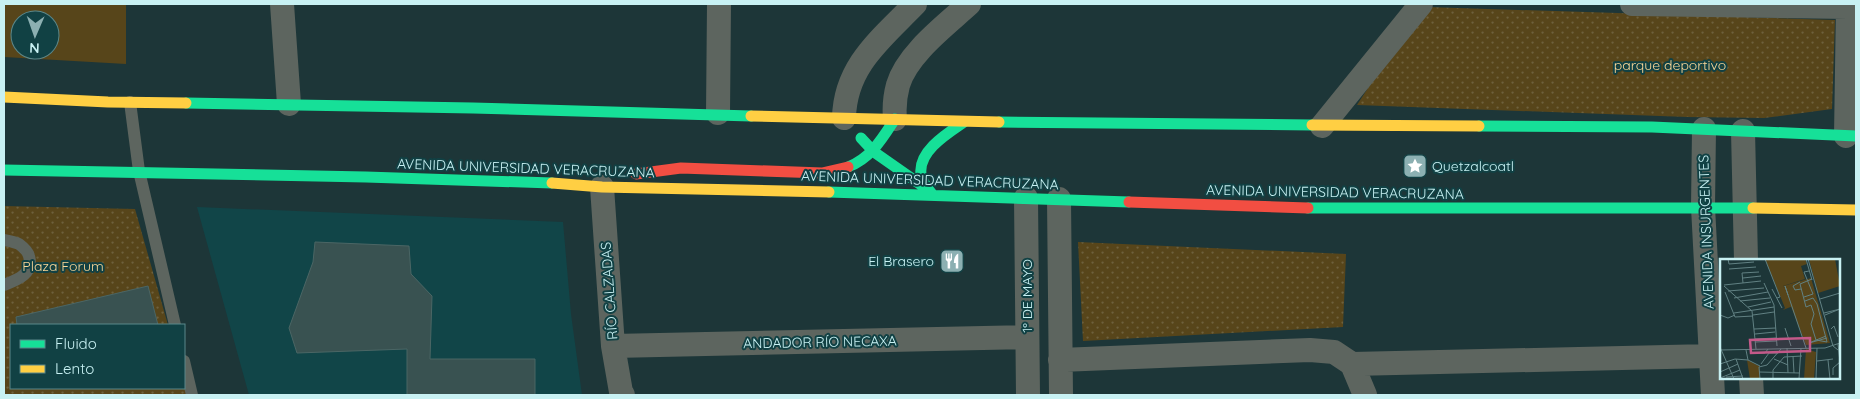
<svg xmlns="http://www.w3.org/2000/svg" width="1860" height="399" font-family="Quicksand,sans-serif">
	<style>
		.built { fill: #114548 }
		.grass { fill: #57451a; fill-rule: evenodd }
		.park { fill: url(#park-dots) }
		.building { fill: #395251; stroke: #4b6665 }
		.lines { fill: none; stroke-linecap: round; stroke-linejoin: round }
		.lane { stroke: #5d655f; stroke-width: 12 }
		.street { stroke: #5d655f; stroke-width: 24 }
		.fast { stroke: #16e098; stroke-width: 11 }
		.slow { stroke: #ffcf43; stroke-width: 11 }
		.jam { stroke: #f24e42; stroke-width: 11 }
		.labels { text-anchor: middle; dominant-baseline: central; stroke-width: 4; stroke-linejoin: round; paint-order: stroke }
		.park-label { font-size: 14px; fill: #fdd898; stroke: #114144 }
		.poi-label { font-size: 14px; fill: #c8f1f3; stroke: #114144; text-anchor: start }
		.street-label { font-size: 14px; fill: #c8f1f3; stroke: #114144 }
		.inset-road { fill: none; stroke: #618183; stroke-width: 1 }
		.view { fill: #c45989; fill-opacity: 0.15; stroke: #c45989; stroke-width: 2.5 }
		.inset-edge { fill: none; stroke: #c8f1f3; stroke-width: 2.5 }
	</style>
	<defs>
		<pattern id="park-dots" width="8" height="8" patternUnits="userSpaceOnUse" patternTransform="scale(1.25)"><rect width="8" height="8" fill="#57451a"/><path d="M2 2h.1M6 6h.1" fill="none" stroke="#6e603c" stroke-width="1.8" stroke-linecap="round"/></pattern>
	</defs>
	<rect width="100%" height="100%" fill="#1d3638"/>
	<path class="built" d="M197,207L563,222L571,314L582,395H249Z"/>
	<path class="grass" d="M4,4H126V64L4,57ZM20,20H50V50H20Z"/>
	<path class="park" d="M1427,7L1835,20L1832,109L1764,118L1687,117L1357,105L1395,46Z
		M4,206L135,209L168,325H11V388H184V379L188,395H4Z
		M1078,242L1346,254L1343,327L1083,341Z"/>
	<path class="building" d="M315,242L409,246L411,274L432,296L430,359H535V395H407V349L297,353L289,328L313,262Z
		M148,286L158,325H17L16,317Z"/>
	<g class="lines">
		<path class="lane" d="M130,102L139,171L175,325
			M4,240C9,241 15,242 19,244C23,247 28,252 29,256C34,274 17,280 4,285
			M184,361L192,395"/>
		<path class="street" d="M282,4L289,104
			M1632,4L1848,7
			M718,113L719,4
			M844,118C845,66 881,39 915,4
			M895,119C894,108 895,96 898,85C907,54 946,25 969,4
			M1322,126L1421,4
			M1704,129L1703,207L1713,395
			M1743,131L1746,260
			M1846,136L1848,4
			M602,187L613,346L621,392L623,395
			M1026,198L1028,395
			M1059,199L1061,395
			M613,346L1027,337
			M1060,360L1310,350L1334,352L1352,364L1365,395
			M1352,364L1710,356
			M1751,378L1752,395"/>
		<path class="fast" d="M186,103L473,108L751,116
			M999,122L1312,125
			M1479,126L1652,127L1856,136
			M861,138L874,152L924,187
			M848,167C871,158 882,139 895,119
			M4,170L366,177L552,183
			M829,192L1129,202
			M932,194C927,188 922,182 921,174C918,151 948,133 964,122
			M1308,208H1753"/>
		<path class="slow" d="M4,97L108,102L186,103
			M751,116L999,122
			M1312,125L1479,126
			M552,183L602,187L829,192
			M1753,208L1856,210"/>
		<path class="jam" d="M636,174L681,168L822,173L848,167
			M1129,202L1308,208"/>
	</g>
	<defs>
		<g id="sight-square" transform="scale(1.25)"><rect x="-9" y="-9" width="18" height="18" rx="4" fill="#8cb0b2" stroke="#114144"/><path d="M0-6L1.8-2.2L6-1.7L2.9 1.2L3.7 5.4L0 3.3L-3.7 5.4L-2.9 1.2L-6-1.7L-1.8-2.2Z" fill="#fff"/></g>
		<g id="restaurant-square" transform="scale(1.25)"><rect x="-9" y="-9" width="18" height="18" rx="4" fill="#8cb0b2" stroke="#114144"/><path d="M-5-6h1v4h1v-4h1v4h1v-4h1v5L-1.5 .5V6h-2V.5L-5-1ZM5-6V6H3V1.5H1.5Q1.5-4 5-6Z" fill="#fff"/></g>
	</defs>
	<g fill-rule="evenodd">
		<use href="#sight-square" x="1415" y="166"/>
		<use href="#restaurant-square" x="952" y="261"/>
	</g>
	<g class="labels">
		<g class="park-label">
			<text x="1670" y="65">parque deportivo</text>
			<text x="63" y="266">Plaza Forum</text>
		</g>
		<g class="poi-label">
			<text x="1432" y="166">Quetzalcoatl</text>
			<text x="934" y="261" text-anchor="end">El Brasero</text>
		</g>
		<g class="street-label">
			<text transform="translate(526 168) rotate(2)">AVENIDA UNIVERSIDAD VERACRUZANA</text>
			<text transform="translate(930 180) rotate(2)">AVENIDA UNIVERSIDAD VERACRUZANA</text>
			<text transform="translate(1335 192) rotate(1)">AVENIDA UNIVERSIDAD VERACRUZANA</text>
			<text transform="translate(1706 232) rotate(-92)">AVENIDA INSURGENTES</text>
			<text transform="translate(609 291) rotate(-94)">RÍO CALZADAS</text>
			<text transform="translate(1027 296) rotate(-90)">1° DE MAYO</text>
			<text transform="translate(820 342) rotate(-1)">ANDADOR RÍO NECAXA</text>
		</g>
	</g>
	<g transform="translate(1720 259)">
		<rect width="120" height="120" fill="#1d3638"/>
		<path d="M45,0H85L87,5L81,7L85,20L63,27L73,47L63,51L65,49ZM89,0H115L120,27L98,34ZM86,90L96,93L94,120H84ZM27,101L39,107L40,120H30Z" fill="#57451a"/>
		<path d="M91,19L110,84L86,86L63,27Z" fill="#57451a"/>
		<path class="inset-road" d="M8,0L9,5L34,3M45,0L60,38L57,39M86,0L92,21M88,0L113,87L118,91M9,10L36,8M23,19L41,17M80,23L73,27L75,31L81,30M23,24L22,14L39,13M44,24L54,46L57,87M4,26L41,22M4,27L32,52L36,90M52,30L62,49M8,32L44,29M5,33L15,58L33,57M68,36L65,27L86,89M84,38L93,35L84,13L89,12M14,39L48,33M100,40L120,34M20,42L50,39M85,42L93,39L97,45L107,83L96,81L91,65L94,55L91,46L86,48L80,25L92,20M28,48L51,43M14,54L54,48M104,54L120,50L105,56M0,56L8,59L15,56M33,56L54,53M65,69L71,87M34,70L56,69M111,70L114,67L118,78M35,75L55,73M106,77L89,84L107,79M35,80L56,79M35,83L56,82M0,88L14,120M67,89L68,114M0,91L105,89L120,84M26,91L28,101L40,107M31,94H45L48,90M73,97L74,114M16,100L23,120M54,100L68,106M108,101L110,120M97,102L113,100M0,105L15,100L28,101M41,105L49,94H58M0,113L18,105M39,113L80,114M113,116V109L120,103L118,85M6,118L23,117M0,119L20,111M40,120L39,108L47,106L61,90M53,120V111L64,98L82,97M79,120L81,89M96,120L97,89"/>
		<path class="view" d="M90,79V92L31,94L30,81Z"/>
		<rect width="120" height="120" class="inset-edge"/>
	</g>
	<rect width="1860" height="399" fill="none" stroke="#c8f1f3" stroke-width="10"/>
	<rect x="10" y="324" width="175" height="65" fill="#114144" stroke="#5a878a"/>
	<rect x="20" y="340" width="25" height="8" fill="#16e098" stroke="#5a878a"/>
	<text x="55" y="349" font-size="15" fill="#c8f1f3">Fluido</text>
	<rect x="20" y="365" width="25" height="8" fill="#ffcf43" stroke="#5a878a"/>
	<text x="55" y="374" font-size="15" fill="#c8f1f3">Lento</text>
	<g transform="translate(35 35) rotate(182)"><circle r="24" fill="#114144" stroke="#5a878a"/>
	<path d="M0-4L9 19L0 12L-9 19Z" fill="#8cb0b2"/>
	<text y="-8" font-size="14" font-weight="bold" text-anchor="middle" fill="#c8f1f3">N</text>
	</g>
</svg>
